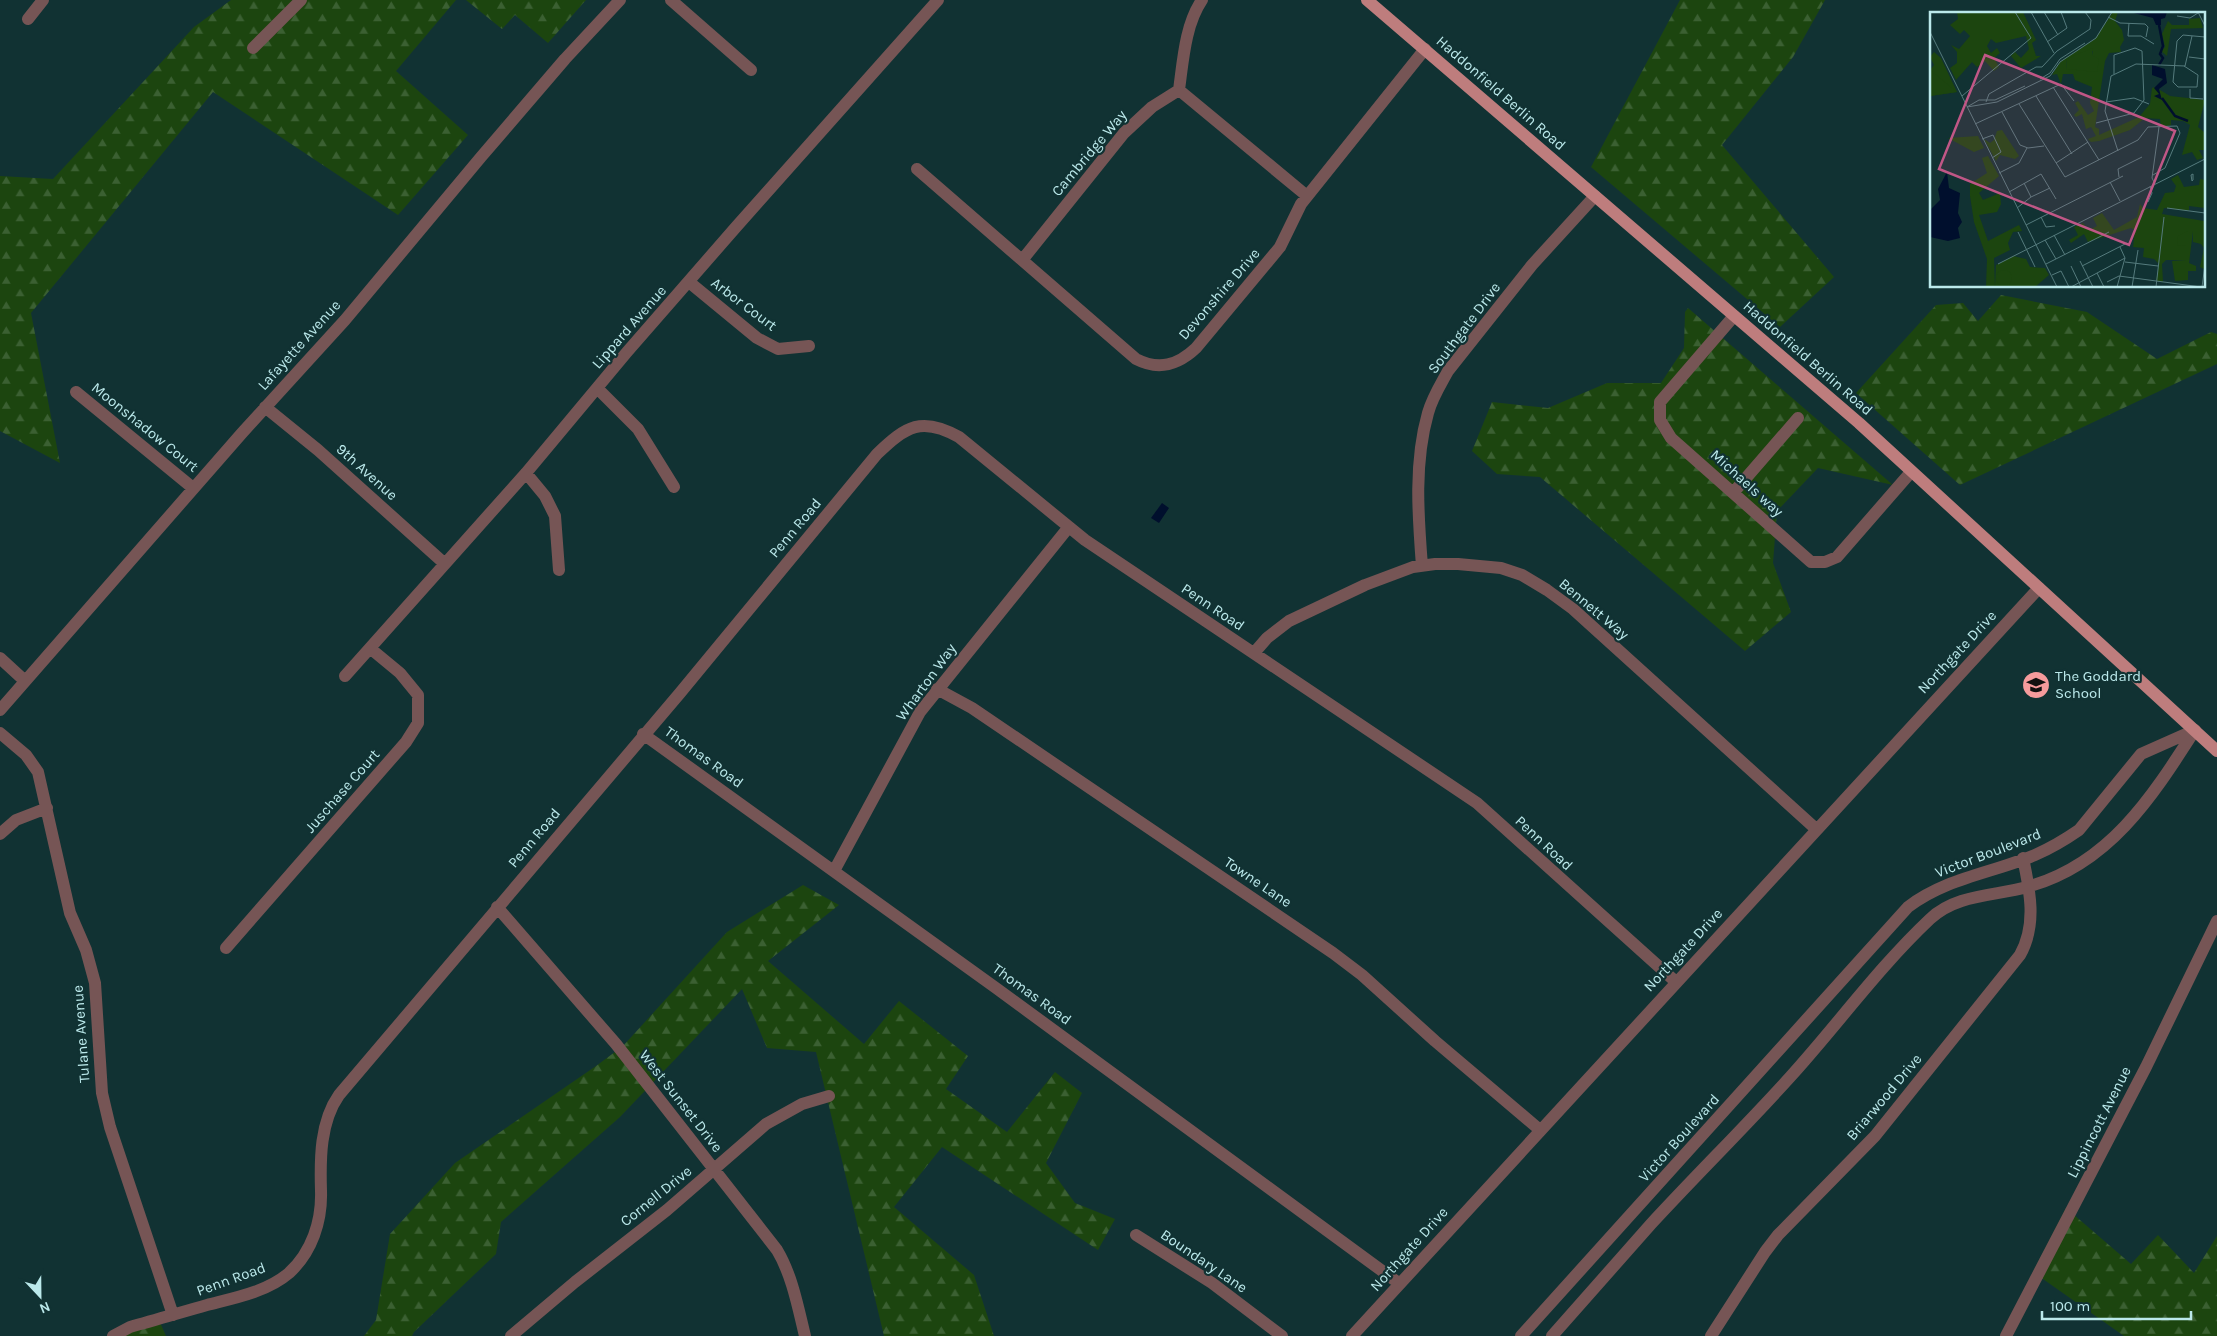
<svg xmlns="http://www.w3.org/2000/svg" width="2217" height="1336" font-family="Karla,sans-serif">
	<style>
		.forest { fill: url(#forest-firs) }
		.water { fill: #000f2d }
		.lines { fill: none; stroke-linecap: round; stroke-linejoin: round }
		.minor { stroke: #765555; stroke-width: 12 }
		.major { stroke: #be7d7d; stroke-width: 12 }
		.labels { text-anchor: middle; dominant-baseline: central; stroke-width: 4.5; stroke-linejoin: round; paint-order: stroke }
		.street-label { font-size: 15px; fill: #bbe9eb; stroke: #113233 }
		.poi-label { font-size: 15px; fill: #bbe9eb; stroke: #113233; text-anchor: start }
		.inset-river { fill: none; stroke: #000f2d; stroke-width: 2.5 }
		.inset-road { fill: none; stroke: #557b7d; stroke-width: 1 }
		.view { fill: #c05786; fill-opacity: 0.15; stroke: #c05786; stroke-width: 2.5 }
		.inset-edge { fill: none; stroke: #bbe9eb; stroke-width: 2.5 }
	</style>
	<defs>
		<pattern id="forest-firs" width="22" height="20" patternUnits="userSpaceOnUse" patternTransform="scale(1.25)"><rect width="22" height="20" fill="#1c450f"/><path d="M5 1l3.5 6h-7zM16 11l3.5 6h-7z" fill="#3b6032"/></pattern>
	</defs>
	<rect width="100%" height="100%" fill="#113233"/>
	<path class="forest" d="M231,0H456L396,71L468,135L398,215L213,92L31,313L60,463L0,431V176L53,179L194,27Z
		M466,0H586L548,43L515,15L502,29Z
		M1680,0H1825L1793,57L1722,145L1834,277L1780,327L1591,167Z
		M2001,295L2087,312L2157,359L2211,332L2217,334V364L1960,485L1856,393L1936,305L1963,303L1978,321Z
		M1688,308L1893,485L1818,468L1777,511L1773,563L1791,612L1745,651L1540,477L1497,474L1472,451L1492,402L1548,408L1607,383H1661L1684,348L1685,312Z
		M803,885L839,905L768,961L864,1044L899,1001L968,1056L946,1089L1007,1132L1055,1072L1082,1093L1046,1163L1075,1203L1115,1219L1098,1250L942,1147L894,1207L974,1275L994,1336H884L816,1052L767,1048L742,989L620,1117L501,1222L496,1254L414,1332L412,1336H364L376,1320L390,1234L455,1163L596,1066L623,1046L727,932Z
		M2066,1208L2131,1264L2158,1235L2194,1273L2217,1236V1336H2124L2033,1272Z
		M158,1318L166,1336H116Z"/>
	<path class="water" d="M1162,503L1169,508L1159,523L1151,518Z"/>
	<g class="lines">
		<path class="minor" d="M671,0L751,70
			M28,19L43,0
			M253,48L301,0
			M1179,90L1307,196
			M1179,90C1183,61 1185,25 1202,0
			M917,169L1136,359C1159,371 1178,365 1196,348L1280,247L1301,204L1425,49
			M1023,259L1124,133L1152,107L1179,90
			M689,282L757,338L778,349L809,346
			M1734,316L1660,402V420L1671,438L1811,562H1825L1837,557L1911,472
			M597,388L638,429L674,487
			M76,392L193,488
			M265,407L318,450L445,564
			M526,473L545,496L555,516L559,570
			M1733,493L1798,418
			M1422,566C1418,515 1414,462 1428,413C1432,398 1441,384 1448,371L1532,265L1595,196
			M1254,653L1267,638L1289,621L1365,585L1413,567L1435,564H1458L1501,568L1522,575L1547,590L1573,609L1816,829
			M0,658L25,681
			M345,676L526,473L627,352L736,227L938,0
			M937,689L972,708L1333,953L1362,975L1435,1041L1540,1130
			M0,710L242,433L345,320L481,157L565,59L620,0
			M0,733L26,755L38,772L70,913L86,950L95,983L102,1093L110,1127L173,1315
			M643,734L996,988L1400,1284
			M0,834L16,820L47,808
			M834,871L920,712L1068,528
			M497,907L616,1044L777,1250C792,1275 798,1307 805,1336
			M226,948L406,742L418,723V695L400,673L371,649
			M1136,1235L1212,1283L1282,1336
			M113,1336L130,1327C156,1320 182,1312 207,1305C234,1298 267,1292 289,1273C312,1252 322,1221 321,1191C320,1159 320,1122 339,1095L680,693L877,454C906,426 922,416 959,437L1085,540L1477,803L1676,982
			M511,1336L575,1282L667,1210L766,1124L802,1104L829,1096
			M1352,1336L2039,588
			M1521,1336L1908,907C1946,878 1992,873 2035,855C2051,848 2066,839 2079,830L2141,754L2195,730
			M1552,1336C1585,1299 1618,1261 1651,1224C1697,1174 1746,1126 1791,1076C1838,1024 1879,967 1930,919C1956,894 1995,896 2027,887C2109,865 2152,797 2195,730
			M1711,1336L1765,1252L1778,1235L1875,1136L2020,955C2037,925 2030,891 2023,858
			M2006,1336L2146,1067L2217,921"/>
		<path class="major" d="M1367,0L1859,423L2217,751"/>
	</g>
	<defs>
		<g id="school-disc" transform="scale(1.4375)"><circle r="9.5" fill="#f59b9c" stroke="#113233"/><path d="M0-5L7-2L0 1L-7-2ZM-4 1L0 2.5L4 1V4Q0 6-4 4Z" fill="#111"/></g>
	</defs>
	<g fill-rule="evenodd">
		<use href="#school-disc" x="2036" y="685"/>
	</g>
	<g class="labels">
		<g class="street-label">
			<text transform="translate(1501 93) rotate(41)">Haddonfield Berlin Road</text>
			<text transform="translate(1089 153) rotate(-50)">Cambridge Way</text>
			<text transform="translate(1219 294) rotate(-49)">Devonshire Drive</text>
			<text transform="translate(744 304) rotate(37)">Arbor Court</text>
			<text transform="translate(629 327) rotate(-49)">Lippard Avenue</text>
			<text transform="translate(1464 328) rotate(-53)">Southgate Drive</text>
			<text transform="translate(299 345) rotate(-48)">Lafayette Avenue</text>
			<text transform="translate(1808 358) rotate(41)">Haddonfield Berlin Road</text>
			<text transform="translate(145 427) rotate(39)">Moonshadow Court</text>
			<text transform="translate(367 472) rotate(42)">9th Avenue</text>
			<text transform="translate(1747 483) rotate(42)">Michaels way</text>
			<text transform="translate(795 528) rotate(-50)">Penn Road</text>
			<text transform="translate(1213 607) rotate(34)">Penn Road</text>
			<text transform="translate(1594 609) rotate(40)">Bennett Way</text>
			<text transform="translate(1957 652) rotate(-47)">Northgate Drive</text>
			<text transform="translate(926 682) rotate(-54)">Wharton Way</text>
			<text transform="translate(704 757) rotate(36)">Thomas Road</text>
			<text transform="translate(342 791) rotate(-49)">Juschase Court</text>
			<text transform="translate(534 838) rotate(-50)">Penn Road</text>
			<text transform="translate(1544 843) rotate(43)">Penn Road</text>
			<text transform="translate(1988 853) rotate(-21)">Victor Boulevard</text>
			<text transform="translate(1258 882) rotate(34)">Towne Lane</text>
			<text transform="translate(1683 950) rotate(-47)">Northgate Drive</text>
			<text transform="translate(1032 994) rotate(36)">Thomas Road</text>
			<text transform="translate(81 1034) rotate(-94)">Tulane Avenue</text>
			<text transform="translate(1884 1097) rotate(-50)">Briarwood Drive</text>
			<text transform="translate(681 1101) rotate(52)">West Sunset Drive</text>
			<text transform="translate(2099 1122) rotate(-63)">Lippincott Avenue</text>
			<text transform="translate(1679 1138) rotate(-48)">Victor Boulevard</text>
			<text transform="translate(656 1196) rotate(-39)">Cornell Drive</text>
			<text transform="translate(1409 1249) rotate(-48)">Northgate Drive</text>
			<text transform="translate(1204 1261) rotate(34)">Boundary Lane</text>
			<text transform="translate(231 1279) rotate(-20)">Penn Road</text>
		</g>
		<g class="poi-label">
			<text x="2055" y="676">The Goddard<tspan x="2055" dy="17">School</tspan></text>
		</g>
	</g>
	<g transform="translate(1930 12)">
		<rect width="275" height="275" fill="#113233"/>
		<path d="M27,0H93L106,28L102,31L106,44H111L91,56L81,44L85,40L91,46L99,37L96,24L66,31L61,27L57,34L61,41L67,36L70,41L64,46L69,55L64,59L55,49L47,55L42,50L26,68L20,56L27,51V40L21,33L29,37L40,24L34,18L30,22L20,13L28,7ZM183,0H188L185,9L192,18L194,28L190,35L191,40L179,41L175,49L165,115L169,117V123L209,105L220,92L222,76L225,75L240,84L275,88L268,115L275,121V138H269L273,146L267,148L262,140L252,143L260,113L253,109L241,108V113L231,115L230,107L215,106L200,118L169,129L161,130L158,127L166,124L161,115L156,117L152,102L146,105L144,103L149,98L145,91L148,89L158,103L164,99L160,91L162,75L145,68L143,62H133L131,72L127,62L122,63L131,49L165,27ZM163,39V44L136,57L137,47ZM270,6L273,16L241,17L237,44L231,39L235,35L232,22L238,9L242,13H259V7ZM4,40L11,46L27,80L0,84V58L4,53L0,45ZM72,118L89,144L85,147L70,143L66,149L54,127L60,131L64,128L67,119ZM48,124L54,136L44,140L18,126ZM58,144L69,164L49,181L53,188L70,181L71,192L67,200L49,203L58,229L89,213L92,219L83,220L78,231L80,238L64,246L65,275H56L57,247L44,210L40,184V172L57,161L52,146ZM248,163L254,175L269,173L270,167L275,168V196L259,194V199L234,196L232,202L274,209V257L270,255L274,236L271,232L263,230V219L256,234V248H236L232,252L233,270L226,269L229,252L224,247L213,245L214,236L203,235L205,218L201,216L158,230L154,222L141,231L139,228L148,223L144,215L153,211L159,218L167,214L163,206L172,201L184,218L207,205L210,192L213,196L227,198L235,181L244,180L246,174L241,167Z" fill="#1c450f" fill-rule="evenodd"/>
		<path d="M162,36L163,44L169,47L167,60L136,57L137,47ZM0,58L27,80L0,84ZM258,219H263L259,251L266,254V259H258V268L245,269L242,249L256,248V234L247,233L248,224ZM83,244L96,247L100,255L115,256L119,263L105,275L65,274L66,253Z" fill="#1c450f"/>
		<path d="M66 266a8 8 0 1 1 16 0a8 8 0 1 1-16 0Z" fill="#1c450f"/>
		<path d="M200,0L223,1L237,0L235,6L231,7V13H226L223,6ZM222,53L235,57L237,71L229,77L232,88L224,84L229,82L224,76L233,67L222,63ZM17,160L19,176L30,181L28,201L32,210L28,216L30,226L18,229L0,225V198L10,188L8,177Z" fill="#000f2d"/>
		<path class="inset-river" d="M229,53L233,46L230,42L233,34L229,13M232,86L245,104L258,109"/>
		<path class="inset-road" d="M101,0L124,41M114,0L128,23M268,0L275,14M247,4L260,6L268,1M178,5L190,11L215,12L218,15L216,25M199,11L198,24H211L224,32M0,20L127,275M117,30L137,16L131,0M259,45L275,47M254,54L268,63L267,75M112,55L127,39L160,17L161,8L155,0M110,67L120,61L130,47L155,31M123,75L169,148M267,75H248L243,70L247,29L253,23L275,25M260,77V86L273,87M32,84L101,26L85,0M106,84L142,142M56,90L59,82L106,55H112M176,90L204,86L219,92M89,92L135,165L208,128L218,115L247,114L250,121L235,156L223,163M37,95L67,90L120,64L130,50L166,26L182,0M37,95L49,88H65L95,74M72,100L90,133L98,136L114,134M166,111L204,101L214,88L212,39L205,36L184,43V62M45,112L131,72L144,89M52,127L63,123L71,140L62,146M188,139L175,99L181,64L206,52L255,54L262,24M126,151L158,130M69,161L89,151L97,136M263,162V168L262,169L261,163ZM189,165L188,157L212,145M180,170L190,189M94,171L101,185M225,172L222,166L229,115M79,180L111,162L126,187M101,185L120,176M218,190L222,181L220,174M87,196L101,185M237,196L275,201M111,205L116,215L125,214M96,213L193,164M88,220L105,255M124,223L135,243M115,228L126,247M150,249L163,275M195,250L228,254M68,252L275,147M116,252L179,220M141,254L151,275M152,254L197,231M167,261L174,275M122,263L131,259L139,275M177,270L189,264L271,275M141,275L195,246M187,275L195,246L190,235M202,275L208,238M226,275L234,205M272,275L275,253"/>
		<path class="view" d="M55,43L245,119L199,233L9,157Z"/>
		<rect width="275" height="275" class="inset-edge"/>
	</g>
	<g transform="translate(40 1296) rotate(158)" stroke="#113233" stroke-width="4" paint-order="stroke">
	<path d="M0-4L9 19L0 12L-9 19Z" fill="#bbe9eb"/>
	<text y="-8" font-size="14" font-weight="bold" text-anchor="middle" fill="#bbe9eb">N</text>
	</g>
	<path d="M2042 1311v8h149v-8" fill="none" stroke="#bbe9eb" stroke-width="2.5"/>
	<text x="2050" y="1311" font-size="15" fill="#bbe9eb" stroke="#113233" stroke-width="4" paint-order="stroke">100 m</text>
</svg>
